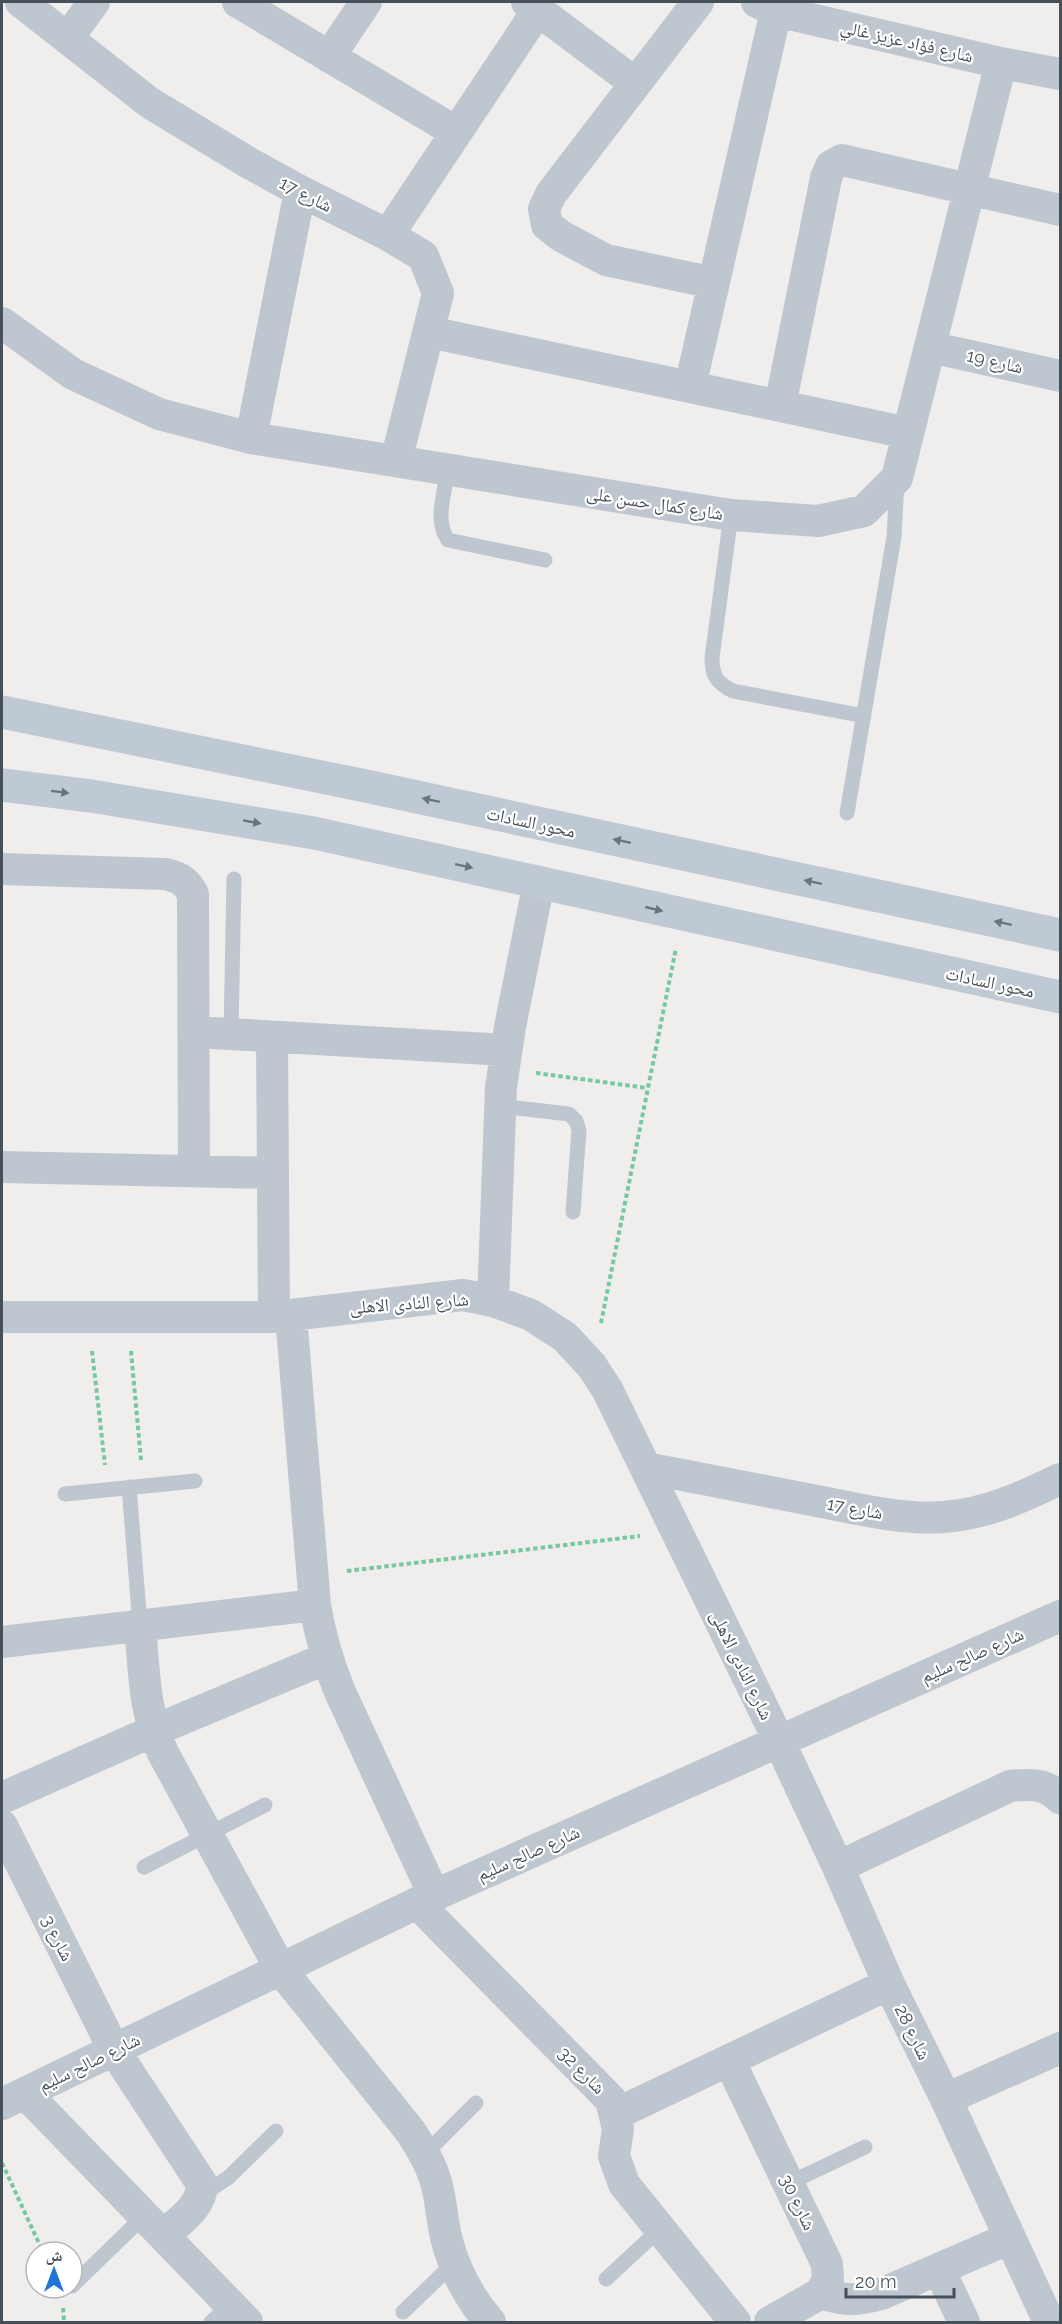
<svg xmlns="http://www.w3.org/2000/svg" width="1062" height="2324" font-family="Raleway,'Noto Naskh Arabic',sans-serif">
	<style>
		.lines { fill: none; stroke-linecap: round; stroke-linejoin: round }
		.path { stroke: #76c89e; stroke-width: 4; stroke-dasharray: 4.5 3; stroke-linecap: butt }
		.lane { stroke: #bec7cf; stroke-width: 15 }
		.street { stroke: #bec7cf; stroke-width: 32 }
		.secondary { stroke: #bec9d3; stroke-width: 33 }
		.oneway { fill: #6a747e }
		.labels { text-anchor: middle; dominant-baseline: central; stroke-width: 4.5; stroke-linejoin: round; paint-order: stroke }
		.street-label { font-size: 18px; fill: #465059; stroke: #fff }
	</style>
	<rect width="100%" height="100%" fill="#f0eded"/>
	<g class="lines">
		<path class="path" d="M536,1073L647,1088
			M601,1323L676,948
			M92,1351L105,1465
			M131,1351L141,1460
			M347,1571L640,1536
			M2,2163L43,2252
			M63,2308L64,2322"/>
		<path class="lane" d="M448,469C445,492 434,521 448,540L545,560
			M731,515L712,658C712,676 717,683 733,691L864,716
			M847,813L894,537L897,481
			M231,1034L234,879
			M500,1106L569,1114L576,1121L579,1130L573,1212
			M129,1487L140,1625
			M65,1494L195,1481
			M144,1867L265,1805
			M425,2154L476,2103
			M789,2183L865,2147
			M202,2195L229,2177L276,2131
			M606,2279L660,2229
			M72,2286L144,2216
			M403,2312L454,2263
			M211,2322L230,2305"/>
		<path class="street" d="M21,2L150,103L249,163L300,191L388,235L423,256L438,293L396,461
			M238,2L456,132
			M527,2L635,83
			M698,2L551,194L544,209L547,225L561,236L606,260L714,283
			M757,2L776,11L1001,63L1060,74
			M68,38L94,2
			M329,57L366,2
			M388,235L538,10
			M2,323L73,374L159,414L251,438L731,515L818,521L864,511L897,478L1001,63
			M429,332L908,433
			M930,347L1060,376
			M690,387L776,11
			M780,406L826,178L831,166L842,160L1060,210
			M251,438L300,191
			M2,869L165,874C179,877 186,881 193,894L194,1171
			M194,1032L506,1050
			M272,1037L274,1317
			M2,1167L273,1173
			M493,1301L501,1087L510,1027L539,882
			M291,1316L315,1605C320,1635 328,1663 340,1692L434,1895
			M2,1317H274L463,1295L493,1301L531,1315L565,1337L592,1366L608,1391L779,1741L838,1867L889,1984L946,2099L1049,2322
			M646,1468C703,1479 760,1490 817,1501C858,1509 902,1520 944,1517C986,1514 1023,1497 1060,1479
			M140,1625C144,1670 144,1713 163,1753L281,1970L411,2132C421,2148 431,2164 436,2182C441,2200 442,2219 446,2237C454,2269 468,2297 490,2322
			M2,1642L315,1605
			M2,1798L153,1731L327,1658
			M2,1826L114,2050L202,2184C202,2207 179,2221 164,2235
			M838,1867L1010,1786C1029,1784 1046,1783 1060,1798
			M417,1903L611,2100L618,2129L614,2156L624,2184L735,2322
			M729,2060L827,2264L828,2279L821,2293L770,2322
			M25,2093L247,2322
			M946,2099L1060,2048
			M2,2104L417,1903L1060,1616
			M616,2114L889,1984
			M939,2269L964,2322
			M821,2293C845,2301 857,2301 881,2294L1010,2238"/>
		<path class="secondary" d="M2,712L361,785L1060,935
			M2,785L91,796L314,833L1060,997"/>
	</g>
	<defs><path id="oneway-solid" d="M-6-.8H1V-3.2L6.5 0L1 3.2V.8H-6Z" transform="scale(1.5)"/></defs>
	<g class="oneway">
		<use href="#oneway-solid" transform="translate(60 792) rotate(7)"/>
		<use href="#oneway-solid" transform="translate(431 800) rotate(-168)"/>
		<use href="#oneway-solid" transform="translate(252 822) rotate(10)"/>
		<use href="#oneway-solid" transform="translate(622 841) rotate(-168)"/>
		<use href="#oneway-solid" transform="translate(464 866) rotate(12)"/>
		<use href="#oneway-solid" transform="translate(813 882) rotate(-168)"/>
		<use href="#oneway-solid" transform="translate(654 909) rotate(13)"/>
		<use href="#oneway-solid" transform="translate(1003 923) rotate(-168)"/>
	</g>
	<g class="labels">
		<g class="street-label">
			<text transform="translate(907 41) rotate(13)">شارع فؤاد عزيز غالي</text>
			<text transform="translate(306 194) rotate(27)">شارع 17</text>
			<text transform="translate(995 361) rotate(13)">شارع 19</text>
			<text transform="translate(655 503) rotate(9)">شارع كمال حسن على</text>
			<text transform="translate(531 822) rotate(12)">محور السادات</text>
			<text transform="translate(990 982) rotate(12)">محور السادات</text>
			<text transform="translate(409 1303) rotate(-4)">شارع النادى الاهلى</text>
			<text transform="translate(855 1508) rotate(10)">شارع 17</text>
			<text transform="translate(972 1655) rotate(-24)">شارع صالح سليم</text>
			<text transform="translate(742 1665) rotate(64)">شارع النادى الاهلى</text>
			<text transform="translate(528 1853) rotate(-24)">شارع صالح سليم</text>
			<text transform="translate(58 1938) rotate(63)">شارع 3</text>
			<text transform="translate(913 2032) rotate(64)">شارع 28</text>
			<text transform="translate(89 2062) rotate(-26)">شارع صالح سليم</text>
			<text transform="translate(582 2070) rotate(45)">شارع 32</text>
			<text transform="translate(798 2202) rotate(64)">شارع 30</text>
		</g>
	</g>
	<rect width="1062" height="2324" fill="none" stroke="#465059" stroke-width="6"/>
	<g transform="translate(54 2270)"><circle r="28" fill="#ffffff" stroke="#b5b9bd" stroke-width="1.5"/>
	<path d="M0-4.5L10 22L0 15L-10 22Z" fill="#2173d5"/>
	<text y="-9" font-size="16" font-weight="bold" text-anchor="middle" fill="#465059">ش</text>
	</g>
	<path d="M846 2288v9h108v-9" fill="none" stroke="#465059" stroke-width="3"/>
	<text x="855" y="2288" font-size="18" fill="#465059" stroke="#ffffff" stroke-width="4.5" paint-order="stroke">20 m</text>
</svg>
